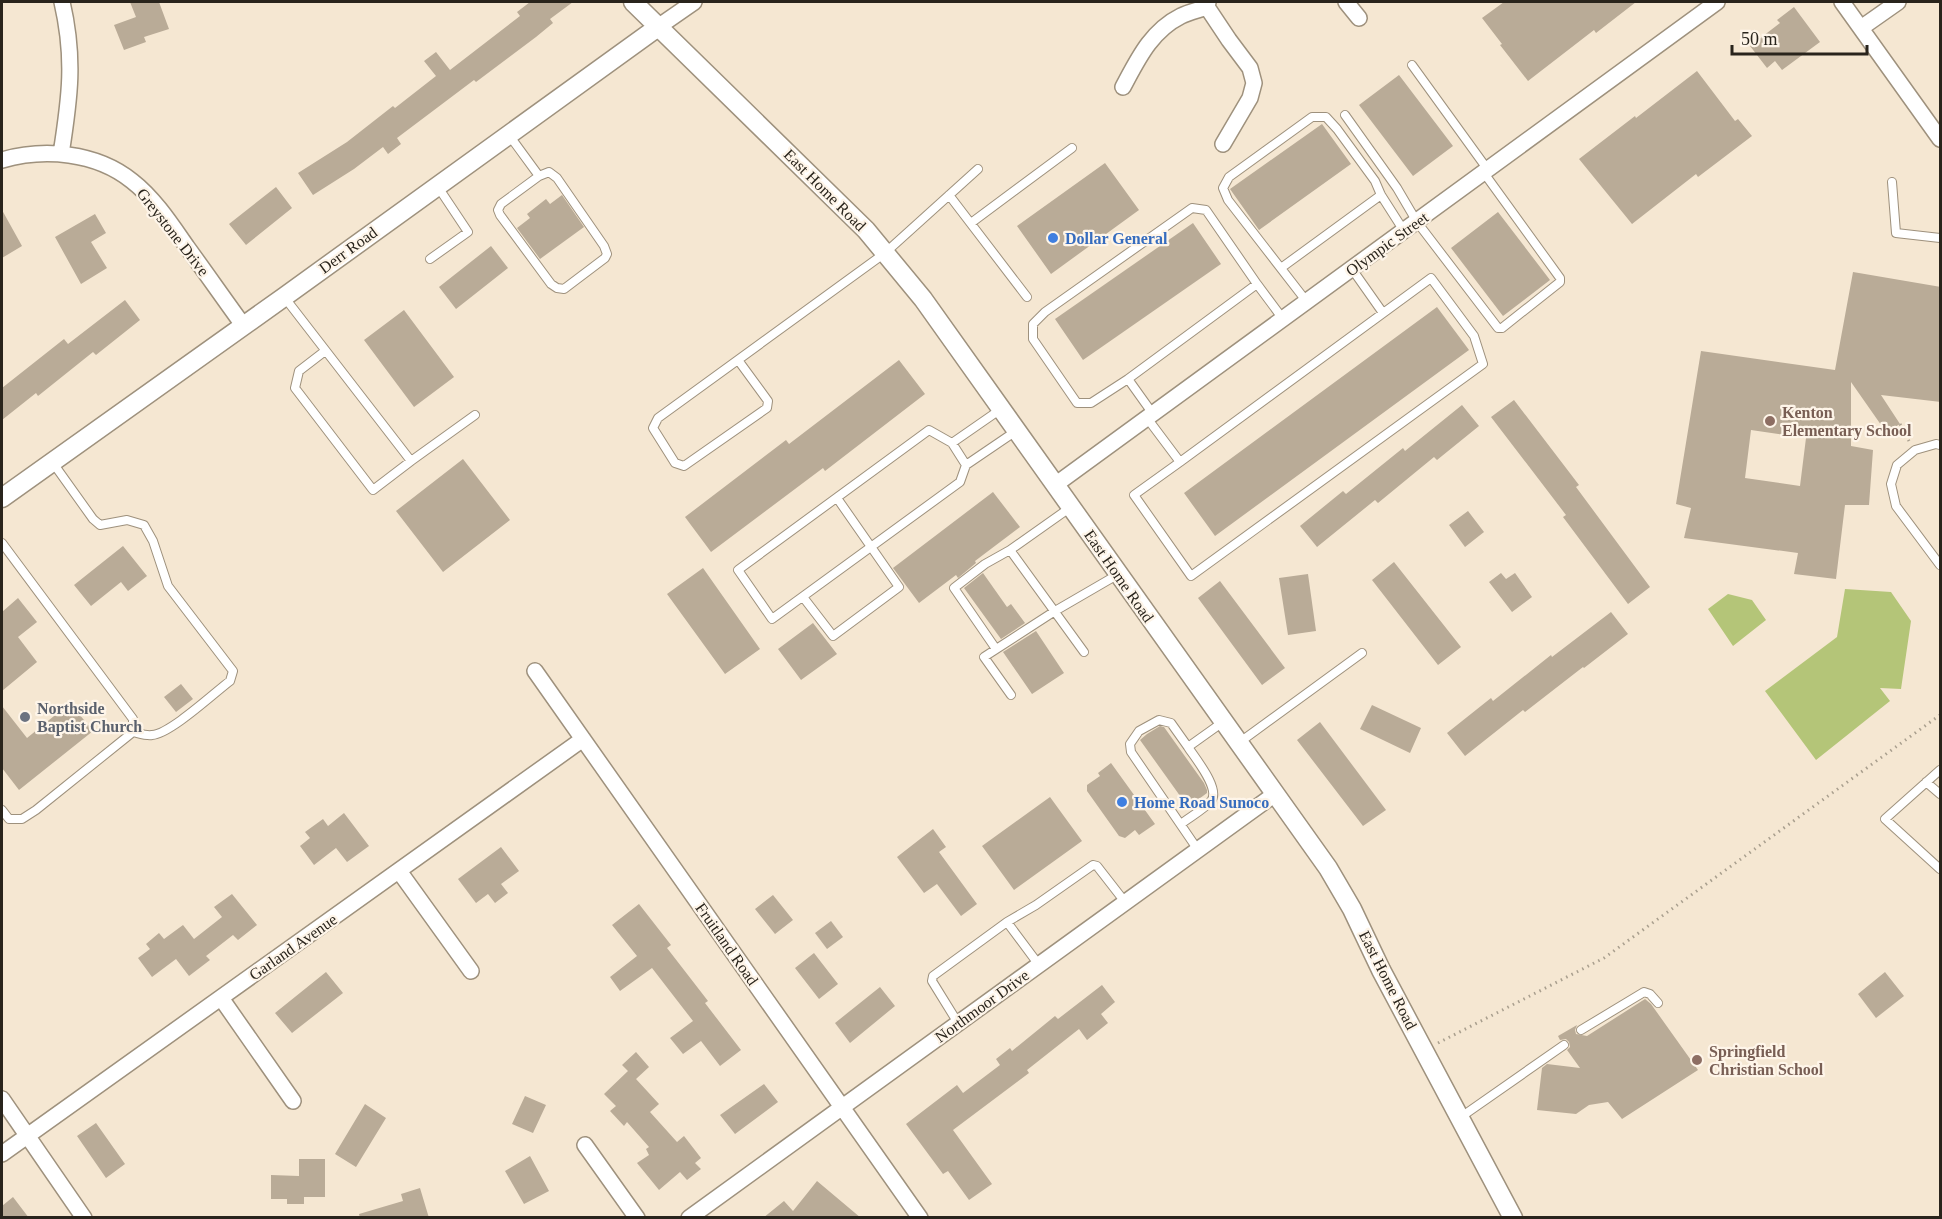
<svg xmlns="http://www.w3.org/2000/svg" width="1942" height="1219" font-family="'Times New Roman',serif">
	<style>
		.green { fill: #b4c578 }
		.building { fill: #b9ab97; fill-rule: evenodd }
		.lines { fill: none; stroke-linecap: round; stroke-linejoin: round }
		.service-casing { stroke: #9e917d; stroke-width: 10 }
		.minor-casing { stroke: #9e917d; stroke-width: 18 }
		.tertiary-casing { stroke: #9e917d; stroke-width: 21 }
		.path { stroke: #a99f8e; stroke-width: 3; stroke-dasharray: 1.5 4.5; stroke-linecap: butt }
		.service { stroke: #fff; stroke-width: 8 }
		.minor { stroke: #fff; stroke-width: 15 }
		.tertiary { stroke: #fff; stroke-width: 18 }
		.shop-dot { fill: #3f7fe0; stroke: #fef5e9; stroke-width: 2 }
		.education-dot { fill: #8d6e63; stroke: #fef5e9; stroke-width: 2 }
		.worship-dot { fill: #6b7280; stroke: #fef5e9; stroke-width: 2 }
		.labels { text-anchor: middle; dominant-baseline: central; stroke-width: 4.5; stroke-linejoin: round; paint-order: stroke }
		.street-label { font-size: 16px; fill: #29241c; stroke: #fef5e9 }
		.shop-label { font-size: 16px; font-weight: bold; fill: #366cbe; stroke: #fef5e9; text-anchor: start }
		.education-label { font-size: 16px; font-weight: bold; fill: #785e54; stroke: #fef5e9; text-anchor: start }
		.worship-label { font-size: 16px; font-weight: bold; fill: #5b616d; stroke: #fef5e9; text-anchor: start }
	</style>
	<rect width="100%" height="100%" fill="#f5e7d2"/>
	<path class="green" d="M1845,589L1891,592L1911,621L1901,689L1880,688L1890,701L1816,760L1765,691L1837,637Z
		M1728,594L1752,600L1766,620L1733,646L1708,609Z"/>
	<path class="building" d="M130,2H159L169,29L144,37L146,42L124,50L114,25L136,17Z
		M530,2H573L550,19L553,23L536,37L476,82L474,80L397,138L401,144L388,154L383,147L354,169L313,195L298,173L347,142L393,106L395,108L436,76L424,61L436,52L450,70L520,16L517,12Z
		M1504,2H1636L1596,33L1594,30L1528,81L1500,45L1502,44L1482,18Z
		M1794,7L1820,42L1782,70L1775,61L1767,68L1750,46L1780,23L1777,20Z
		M1697,71L1735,121L1738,119L1752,136L1698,177L1696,174L1632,224L1579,159L1635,116L1636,118Z
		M1399,75L1453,146L1413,176L1359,105Z
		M1322,124L1351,164L1259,230L1230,189Z
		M1105,163L1139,210L1051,274L1017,226Z
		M276,187L292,208L246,245L229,224Z
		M562,195L584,227L540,259L517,228L530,218L527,214L546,199L550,204Z
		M2,210L22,246L2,258Z
		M1498,212L1550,280L1503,316L1451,248Z
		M95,214L106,233L91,242L107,268L81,284L55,237Z
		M1193,223L1221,264L1083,360L1055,319Z
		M491,246L508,268L456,309L439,287Z
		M1853,272L1941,287V402L1881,395L1900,424L1886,432L1851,382V446L1873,450L1869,505H1845L1836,579L1794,574L1798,553L1684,538L1691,508L1676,504L1701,351L1835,370ZM1751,430L1806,438L1800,486L1745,478Z
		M125,300L140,320L96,355L93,352L38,396L36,393L2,420V388L64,339L68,344Z
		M1437,307L1469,350L1215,536L1184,493Z
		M404,310L454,377L414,407L364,340Z
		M899,360L925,394L825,471L823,468L711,552L685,517L786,440L789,444Z
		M1514,400L1579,485L1576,487L1650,587L1628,604L1563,517L1566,515L1491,417Z
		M1462,405L1479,426L1437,460L1434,457L1378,503L1375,500L1317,547L1300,526L1343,491L1346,494L1403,448L1405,451Z
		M463,459L510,520L443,572L396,511Z
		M993,492L1020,527L975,561L976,563L958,578L956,575L919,603L893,568Z
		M1468,511L1484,532L1465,547L1449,525Z
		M123,546L147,576L128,591L121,582L91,606L74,585Z
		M1394,562L1461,647L1438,665L1372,580Z
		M703,568L760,649L725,674L667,594Z
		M983,573L1007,607L1011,604L1025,623L1001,639L964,588Z
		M1501,573L1506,579L1515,573L1532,597L1512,612L1489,582Z
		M1308,574L1316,631L1288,635L1279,578Z
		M1220,581L1285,668L1262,685L1198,598Z
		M18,598L37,622L18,637L37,662L2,691V612Z
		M1611,612L1628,634L1584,668L1583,667L1525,712L1523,710L1465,756L1447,733L1491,698L1493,701L1551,655L1552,657Z
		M813,623L837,654L801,680L778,649Z
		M1036,631L1064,673L1032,694L1003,652Z
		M181,684L193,699L176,712L164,697Z
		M70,703L93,731L19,790L2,768V706L27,738Z
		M1372,705L1421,728L1410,753L1360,729Z
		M1320,722L1386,810L1363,826L1297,740Z
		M1160,726L1164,727L1204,783L1207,790V793L1188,807L1140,740L1147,734Z
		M1111,763L1155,824L1139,835L1135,830L1125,838L1119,836L1087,791V785L1100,776L1098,773Z
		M1050,797L1082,841L1014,890L982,846Z
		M344,813L369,846L347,862L336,848L314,865L300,846L310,838L305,832L323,819L328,826Z
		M933,829L946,847L939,852L977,904L961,916L937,884L924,893L897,857Z
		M501,847L519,871L501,884L508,893L495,903L488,894L476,903L458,879Z
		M232,894L257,925L238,940L233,935L206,956L210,960L189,976L176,959L152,977L138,958L150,949L146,944L159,933L164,939L183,925L194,939L222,917L214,907Z
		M773,895L793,920L775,934L755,909Z
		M639,904L671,945L667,948L708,1001L705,1003L741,1050L720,1066L701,1041L683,1054L670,1038L693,1021L652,968L620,991L610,977L637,956L612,925Z
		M831,921L843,937L827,949L815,933Z
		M814,953L838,984L819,999L795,968Z
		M326,972L343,993L292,1033L275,1013Z
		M1885,972L1904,996L1876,1018L1858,994Z
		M1102,985L1115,1002L1101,1014L1108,1023L1087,1040L1079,1029L1027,1070L1029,1073L953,1130L992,1184L969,1200L948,1171L943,1174L906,1124L957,1085L963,1093L1000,1065L996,1059L1010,1048L1012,1051L1055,1016L1058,1019Z
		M880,987L895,1006L850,1043L835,1023Z
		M1645,999L1651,1004L1698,1070L1622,1119L1608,1102L1589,1105L1576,1114L1537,1110L1542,1068L1547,1064L1580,1068L1567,1050L1570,1047L1569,1042L1566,1039L1560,1040L1558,1036L1577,1025L1575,1030L1576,1034L1587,1036Z
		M636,1052L649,1067L636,1079L659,1104L650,1112L677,1142L684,1136L701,1158L695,1163L701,1169L687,1180L680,1172L659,1190L637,1163L649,1155L646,1149L649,1147L627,1122L624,1126L610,1111L616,1106L604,1094L628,1071L622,1065Z
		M764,1084L778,1102L735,1134L720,1115Z
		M525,1096L546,1105L533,1133L512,1124Z
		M365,1104L386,1118L356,1167L335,1154Z
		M96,1123L125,1164L106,1178L77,1136Z
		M530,1156L549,1191L524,1204L505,1171Z
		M299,1159H325V1197H304V1204H287V1199H271V1175L299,1176Z
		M817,1181L861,1218H763L784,1201L793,1211Z
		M420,1188L429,1218H360L359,1214L403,1201L401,1194Z
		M13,1197L29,1218H2V1206Z"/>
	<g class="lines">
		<g class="service-casing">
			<path id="service" d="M1412,65L1488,170
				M1345,115L1397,188L1417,222L1498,328H1502L1560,282V278L1484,173
				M509,135L539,176L501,204L498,210L500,215L551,284L557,288L564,289L605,258L607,254L604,246L557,178L549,172L539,176
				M1892,182L1896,233L1940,238
				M949,195L1027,297
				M971,223L1072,148
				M430,259L468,232L438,187
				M1281,268L1381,195
				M1352,269L1383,313
				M285,298L411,461L475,415
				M1307,302L1228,200L1223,188L1229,177L1312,117H1326L1337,129L1375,181L1381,195L1404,231
				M325,351L299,371L295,388L373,490L411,461
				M738,360L768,401L767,408L684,466L675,463L653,428L658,418L885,253L978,169
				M1128,379L1091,403H1077L1033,339V324L1045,312L1192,208L1206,210L1257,284
				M1153,414L1128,379L1257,284L1283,319
				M1147,418L1180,462L1134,495L1191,576L1483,364L1474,336L1431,278L1180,462
				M952,443L1001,409
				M1940,445L1936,444L1915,450L1897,465L1891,484L1896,506L1940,565
				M966,465L952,443L929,430L738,570L772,619L960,482L966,465L1016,431
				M1071,507L1010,550L1084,652
				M2,543L133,719V732
				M803,597L833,636L899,587L837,498
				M996,649L954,588L985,564L1010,550
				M1011,695L984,657L1055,611L1117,575
				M1240,742L1362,653
				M1940,770L1885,819L1940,869
				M1926,782L1940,794
				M2,810L9,819H22L36,810L133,732C138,733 146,736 152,735C170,734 214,693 230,681L233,671L168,586L153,541L144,525L127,520L100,525L93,519L53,463
				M1181,824C1190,817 1203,810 1211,801C1221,789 1195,758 1188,747
				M1198,850L1131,752L1130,744L1139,731L1159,720L1171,723L1188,747L1223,722
				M1007,922L1036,905L1093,865L1097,866L1125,902
				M958,1023L932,981L933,976L1007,922L1039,965
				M1581,1030L1644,992L1650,994L1658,1003
				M1461,1117L1564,1045"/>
		</g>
		<g class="minor-casing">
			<path id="minor" d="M1346,2L1359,18
				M1842,2L1940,139
				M1207,7L1229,40L1250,68L1254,83L1250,98L1223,144
				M658,27L694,2
				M1861,28L1898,2
				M1123,87C1138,59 1151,31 1181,16C1189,12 1199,10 1207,7L1208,2
				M61,154C70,97 75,58 62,2
				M2,160C44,148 96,152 132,181C154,198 171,224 187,247C206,273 224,299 243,325
				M1055,485L1717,2
				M535,671L920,1218
				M399,871L471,971
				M221,998L293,1101
				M2,1099L84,1218
				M585,1145L637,1218
				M2,1154L583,739
				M689,1218L1275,794"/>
		</g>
		<g class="tertiary-casing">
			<path id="tertiary" d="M633,2L866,230L923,299L1328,868L1352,909L1381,970L1513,1218
				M2,498L284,297L658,27"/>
		</g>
		<path class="path" d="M1900,424L1909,441
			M1438,1043L1604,958L1940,715"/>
		<use href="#service" class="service"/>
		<use href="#minor" class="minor"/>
		<use href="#tertiary" class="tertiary"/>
	</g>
	<g class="shop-dot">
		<circle cx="1053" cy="238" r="6"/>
		<circle cx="1122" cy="802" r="6"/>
	</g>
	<g class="education-dot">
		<circle cx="1770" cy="421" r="6"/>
		<circle cx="1697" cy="1060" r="6"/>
	</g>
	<circle class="worship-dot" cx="25" cy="717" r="6"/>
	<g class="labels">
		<g class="street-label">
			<text transform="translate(825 190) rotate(45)">East Home Road</text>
			<text transform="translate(173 232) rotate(52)">Greystone Drive</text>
			<text transform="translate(1387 244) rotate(-36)">Olympic Street</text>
			<text transform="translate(348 250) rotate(-36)">Derr Road</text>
			<text transform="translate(1119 576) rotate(55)">East Home Road</text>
			<text transform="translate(727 944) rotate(55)">Fruitland Road</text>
			<text transform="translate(293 947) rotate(-35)">Garland Avenue</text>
			<text transform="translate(1388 980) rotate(63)">East Home Road</text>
			<text transform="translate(982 1006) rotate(-36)">Northmoor Drive</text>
		</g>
		<g class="shop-label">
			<text x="1065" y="238">Dollar General</text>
			<text x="1134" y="802">Home Road Sunoco</text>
		</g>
		<g class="education-label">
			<text x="1782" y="412">Kenton<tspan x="1782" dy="18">Elementary School</tspan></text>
			<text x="1709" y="1051">Springfield<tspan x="1709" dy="18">Christian School</tspan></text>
		</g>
		<g class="worship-label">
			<text x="37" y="708">Northside<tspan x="37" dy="18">Baptist Church</tspan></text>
		</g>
	</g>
	<rect width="1942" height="1219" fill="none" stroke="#29241c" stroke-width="6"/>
	<path d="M1732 45v9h135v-9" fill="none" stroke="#29241c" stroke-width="3"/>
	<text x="1741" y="45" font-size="18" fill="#29241c" stroke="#fef5e9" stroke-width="4.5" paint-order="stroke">50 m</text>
</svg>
